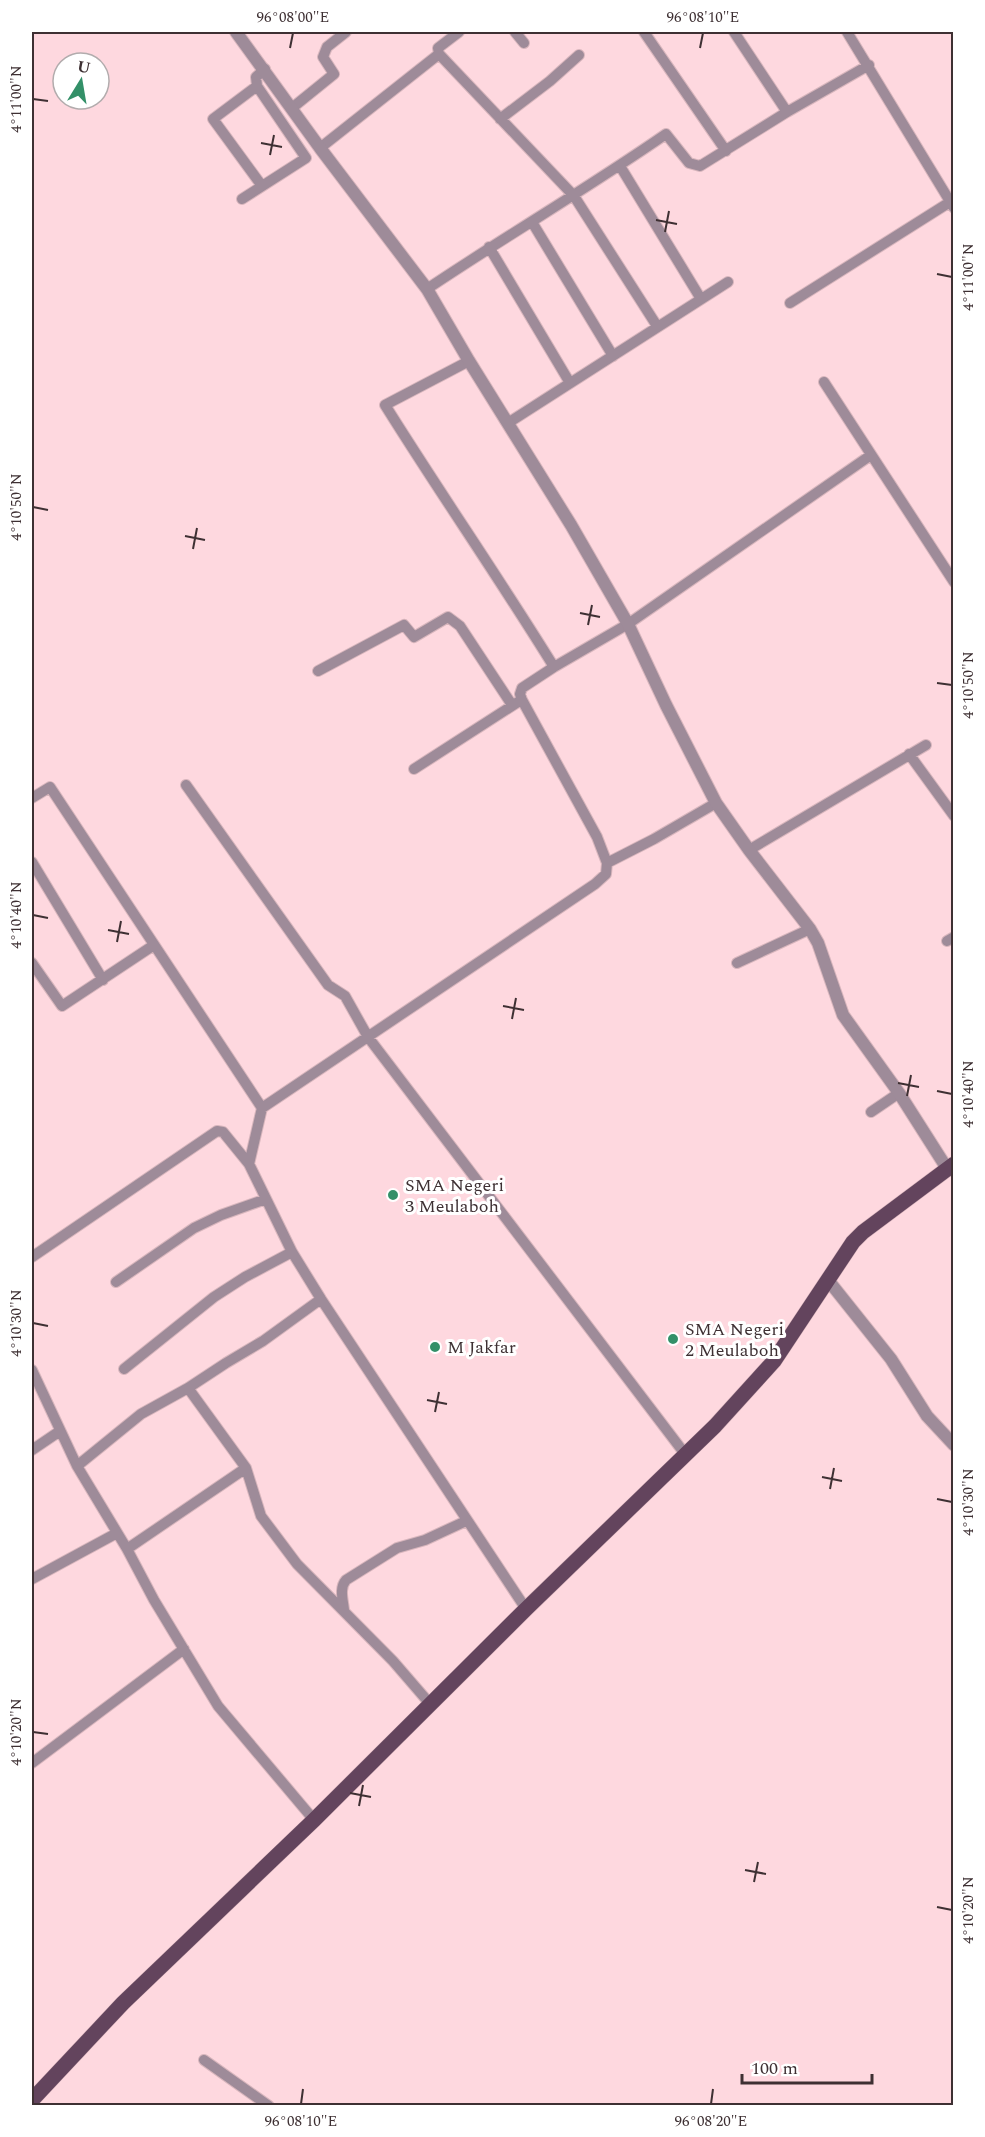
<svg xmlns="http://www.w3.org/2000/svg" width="985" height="2137" font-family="Spectral,serif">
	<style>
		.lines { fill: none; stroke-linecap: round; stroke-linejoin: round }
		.minor-casing { stroke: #d8b6bd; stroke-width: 12 }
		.tertiary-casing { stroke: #d8b6bd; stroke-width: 14 }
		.primary-casing { stroke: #d8b6bd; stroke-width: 16 }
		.minor { stroke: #9e8b99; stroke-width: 10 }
		.tertiary { stroke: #9e8b99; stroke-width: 12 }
		.primary { stroke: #63445d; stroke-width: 15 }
		.ticks { fill: none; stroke: #3e3033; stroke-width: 2 }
		.poi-dot { fill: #339068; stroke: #fff; stroke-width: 2 }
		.labels { text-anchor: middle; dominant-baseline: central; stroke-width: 6; stroke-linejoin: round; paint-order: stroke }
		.poi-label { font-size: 18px; fill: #3e3033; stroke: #fff; text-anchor: start }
		.neatline { fill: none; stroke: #3e3033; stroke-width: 2 }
		.ticks-label { font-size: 15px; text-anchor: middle; fill: #3e3033 }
	</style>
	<rect width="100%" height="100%" fill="#fed8df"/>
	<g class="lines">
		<g class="minor-casing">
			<path id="minor" d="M459,32L438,48L439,54L574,196L657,326
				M515,32L524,43
				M644,32L726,151
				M734,32L787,112
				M847,32L954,208
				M292,108L334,74L323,57L327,47L346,32
				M500,119L550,81L579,55
				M320,148L439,54
				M620,166L701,299
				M262,186L213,119L257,86L256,77L265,69
				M242,199L306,158L257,86
				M532,222L613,356
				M489,247L570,383
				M427,289C506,236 588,188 666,134L689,163L700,166L787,112L869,65
				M790,303L950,202
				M469,361L385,405C440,493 499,578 554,667
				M824,382L954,582
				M508,423L728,282
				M318,671L404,625L414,637L448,617L460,626L512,705
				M909,754L954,816
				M414,769L518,702
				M186,785L328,985L345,996L368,1037L685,1454
				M32,798L50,787L262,1108L249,1164L292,1252L321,1299L526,1609
				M749,850L926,745
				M32,862L103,980
				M607,863L597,837L522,700L520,694L522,688L554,667L628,624L871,455
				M947,941L954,937
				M32,963L62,1006L154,945
				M737,963L810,929
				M262,1108L595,884L606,874L607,863L654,839L716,803
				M871,1112L899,1093
				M32,1257L217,1131L223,1132L249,1164
				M116,1282L194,1228L221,1215L266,1199
				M124,1369L214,1297L245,1277L292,1252
				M32,1370L77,1466L127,1549L154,1600L218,1706L314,1820
				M188,1388L246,1468L261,1516L297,1564L393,1661L431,1705
				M32,1450L60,1431
				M77,1466L141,1414L188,1388L226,1363L263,1341L321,1299
				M127,1549L246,1468
				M32,1579L117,1533
				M344,1610C343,1600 339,1588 346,1580L397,1548L425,1540L466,1521
				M32,1763L184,1649
				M204,2060L269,2106"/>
		</g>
		<g class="tertiary-casing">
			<path id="tertiary" d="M236,32L320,148L427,289L469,361L571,525L628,624L666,705L716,803L749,850L810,929L818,943L843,1015L899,1093L948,1170
				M828,1280L891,1359L927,1416L954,1445"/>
		</g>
		<g class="primary-casing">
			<path id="primary" d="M32,2100L123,2003L314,1820L526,1609L715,1426L774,1361L853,1242L863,1232L954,1164"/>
		</g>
		<use href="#minor" class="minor"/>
		<use href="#tertiary" class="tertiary"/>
		<use href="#primary" class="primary"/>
	</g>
	<path class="ticks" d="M290,48L293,33M700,48L703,33M33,99L48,101M261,143L282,147M270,155L274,135M656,220L677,224M665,232L669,211M937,274L952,277M33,507L48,510M185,536L205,540M193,549L197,528M580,613L600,617M588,625L592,605M937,683L952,685M33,915L48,918M108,930L129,934M117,942L121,921M503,1006L524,1010M512,1019L516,998M898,1083L919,1087M937,1091L952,1094M907,1096L911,1075M33,1323L48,1326M427,1400L447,1404M435,1412L439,1392M822,1477L842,1481M830,1489L834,1468M937,1499L952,1502M33,1732L48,1734M350,1793L371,1797M359,1806L363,1785M745,1870L766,1874M754,1882L758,1862M937,1907L952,1910M301,2104L303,2089M711,2104L713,2089"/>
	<g class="poi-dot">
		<circle cx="393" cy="1195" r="6"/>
		<circle cx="673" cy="1339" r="6"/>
		<circle cx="435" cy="1347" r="6"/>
	</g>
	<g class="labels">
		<g class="poi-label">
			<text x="405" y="1185">SMA Negeri<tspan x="405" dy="21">3 Meulaboh</tspan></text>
			<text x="685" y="1329">SMA Negeri<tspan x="685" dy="21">2 Meulaboh</tspan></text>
			<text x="447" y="1347">M Jakfar</text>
		</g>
	</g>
	<rect width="985" height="2137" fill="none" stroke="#ffffff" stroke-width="66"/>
	<g transform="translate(81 81) rotate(11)"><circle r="28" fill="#ffffff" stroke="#b2acad" stroke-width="1.5"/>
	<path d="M0-4.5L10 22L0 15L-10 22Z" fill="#339068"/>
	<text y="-9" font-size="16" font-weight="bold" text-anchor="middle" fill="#3e3033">U</text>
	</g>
	<path d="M742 2074v9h130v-9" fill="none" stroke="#3e3033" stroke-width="3"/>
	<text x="751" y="2074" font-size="18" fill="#3e3033" stroke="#ffffff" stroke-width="4.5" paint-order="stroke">100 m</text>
	<rect x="33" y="33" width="919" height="2071" class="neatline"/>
	<g class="ticks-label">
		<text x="293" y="22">96°08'00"E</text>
		<text x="703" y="22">96°08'10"E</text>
		<text transform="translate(16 99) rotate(-90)" y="5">4°11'00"N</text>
		<text transform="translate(968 277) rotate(-90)" y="5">4°11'00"N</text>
		<text transform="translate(16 507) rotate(-90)" y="5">4°10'50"N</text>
		<text transform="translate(968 685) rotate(-90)" y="5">4°10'50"N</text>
		<text transform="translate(16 915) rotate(-90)" y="5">4°10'40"N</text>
		<text transform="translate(968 1094) rotate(-90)" y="5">4°10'40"N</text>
		<text transform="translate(16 1323) rotate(-90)" y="5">4°10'30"N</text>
		<text transform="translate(968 1502) rotate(-90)" y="5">4°10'30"N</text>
		<text transform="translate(16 1732) rotate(-90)" y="5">4°10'20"N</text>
		<text transform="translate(968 1910) rotate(-90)" y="5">4°10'20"N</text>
		<text x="301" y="2126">96°08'10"E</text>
		<text x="711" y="2126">96°08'20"E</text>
	</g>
</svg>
